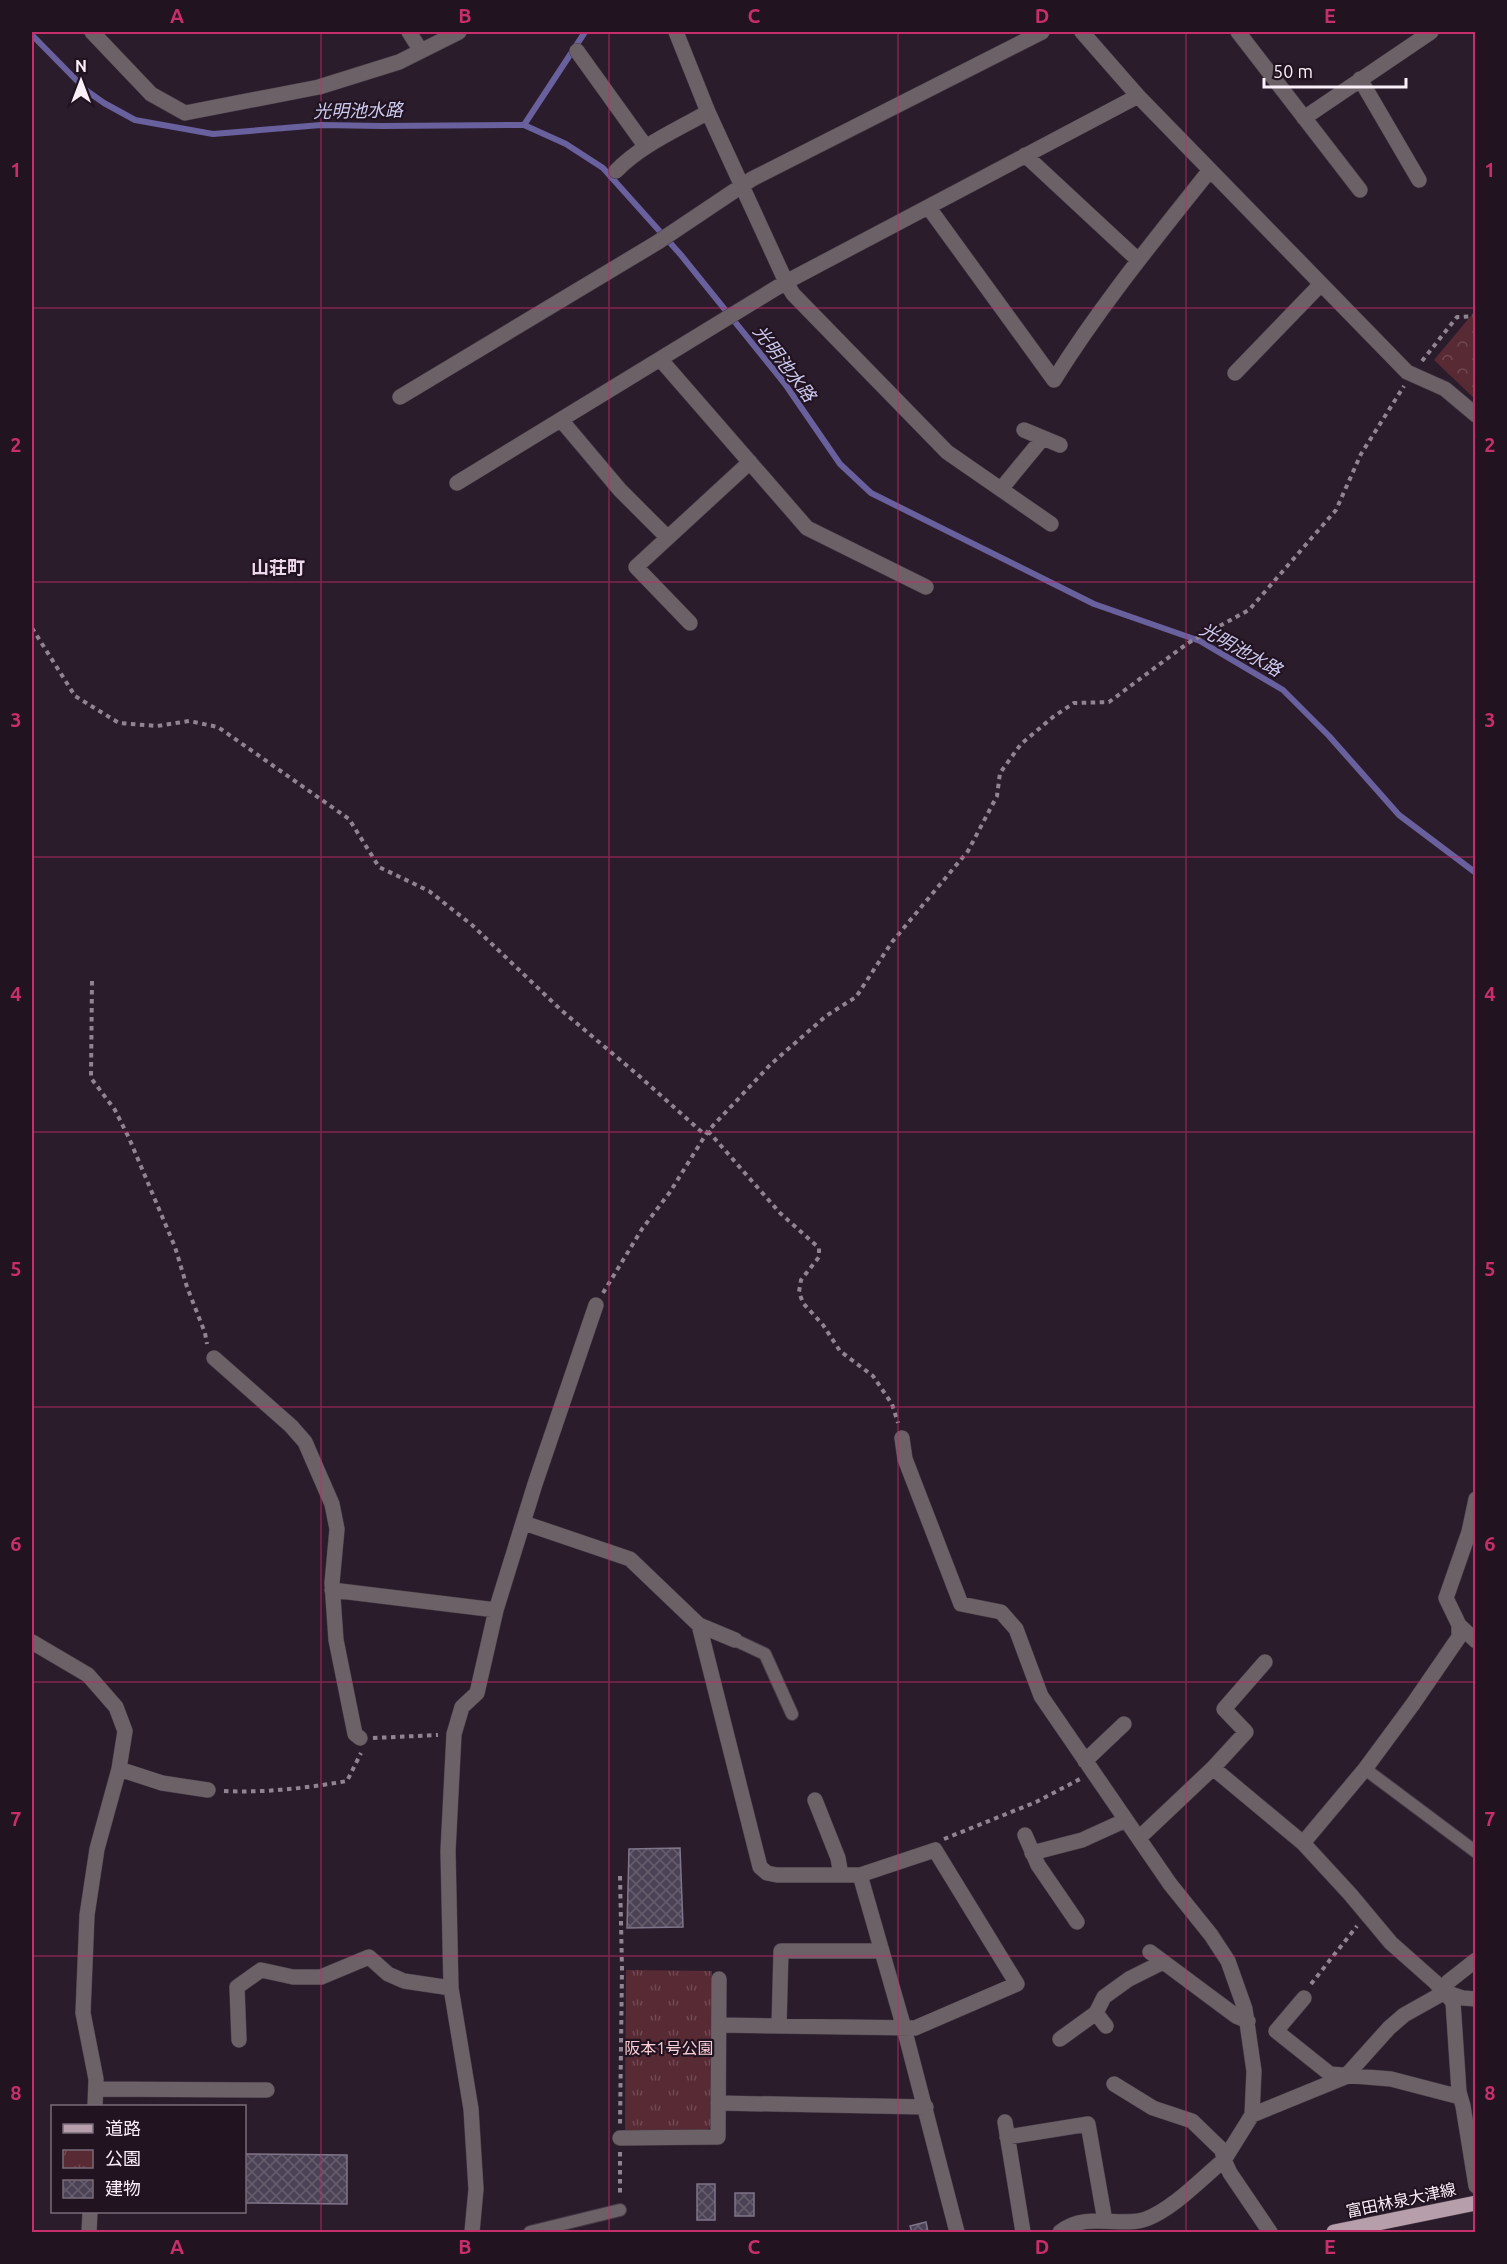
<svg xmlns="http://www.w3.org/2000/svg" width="1507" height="2264" font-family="Ubuntu,'Noto Sans JP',sans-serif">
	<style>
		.forest { fill: url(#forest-crowns) }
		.park { fill: url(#park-tufts) }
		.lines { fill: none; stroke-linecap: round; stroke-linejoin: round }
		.stream { stroke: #69609e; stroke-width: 6 }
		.building { fill: url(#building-cross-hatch); stroke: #7f7489; stroke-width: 1.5 }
		.service-casing { stroke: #483a48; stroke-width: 14 }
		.minor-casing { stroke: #483a48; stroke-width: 16 }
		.primary-casing { stroke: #483a48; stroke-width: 16 }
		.path { stroke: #918491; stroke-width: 4; stroke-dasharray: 4.5 4.5; stroke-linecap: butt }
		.service { stroke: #6b6166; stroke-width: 12 }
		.minor { stroke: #6b6166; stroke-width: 15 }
		.primary { stroke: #b69faa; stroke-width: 15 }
		.grid { fill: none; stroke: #c82e6b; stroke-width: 1.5; stroke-opacity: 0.55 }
		.labels { text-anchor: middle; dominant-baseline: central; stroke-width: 4.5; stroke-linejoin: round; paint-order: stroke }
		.park-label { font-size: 16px; fill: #faced5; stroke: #221321 }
		.street-label { font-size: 16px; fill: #fbf0fa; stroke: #221321 }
		.water-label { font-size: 18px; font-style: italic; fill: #ceccf0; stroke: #221321 }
		.neighbourhood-label { font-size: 18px; font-weight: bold; fill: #edd7eb; stroke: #221321 }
		.neatline { fill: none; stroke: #c82e6b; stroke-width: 2 }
		.grid-label { font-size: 20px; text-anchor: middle; font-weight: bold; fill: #c82e6b }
	</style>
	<defs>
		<pattern id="forest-crowns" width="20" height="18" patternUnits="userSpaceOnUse" patternTransform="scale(1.5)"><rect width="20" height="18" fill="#582a34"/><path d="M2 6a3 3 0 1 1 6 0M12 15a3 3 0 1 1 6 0" fill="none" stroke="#714952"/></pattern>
		<pattern id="park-tufts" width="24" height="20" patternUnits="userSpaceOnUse" patternTransform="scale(1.5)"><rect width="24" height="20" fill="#582a34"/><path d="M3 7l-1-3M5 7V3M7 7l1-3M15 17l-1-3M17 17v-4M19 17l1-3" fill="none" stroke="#714952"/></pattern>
		<pattern id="building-cross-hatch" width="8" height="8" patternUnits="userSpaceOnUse" patternTransform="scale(1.5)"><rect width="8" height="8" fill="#4c4255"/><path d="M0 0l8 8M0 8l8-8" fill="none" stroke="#675e6e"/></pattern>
	</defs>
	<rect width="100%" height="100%" fill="#2b1c2b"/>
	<path class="forest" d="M1475,311L1476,399H1475L1434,360Z"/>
	<path class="park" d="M626,1970L712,1971V2125L706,2132H625Z"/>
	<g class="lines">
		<path class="stream" d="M32,35L87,91L104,103L135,120L213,134L321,125L382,126L524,125L566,144L603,168L681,255L785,384L840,464L871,493L1094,604L1200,641L1283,690L1329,736L1399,815L1476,873
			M524,125L585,32"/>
	</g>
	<path class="building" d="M680,1848L683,1927L627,1928L629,1849Z
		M244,2154L347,2155V2204L244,2203Z
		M697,2184H715V2220H697Z
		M735,2193H754V2216H735Z
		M926,2222L928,2232H912L910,2226Z"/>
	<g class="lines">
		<g class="service-casing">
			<path id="service" d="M735,1640L765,1654L792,1714
				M1365,1769L1476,1852
				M530,2232L620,2210"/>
		</g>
		<g class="minor-casing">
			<path id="minor" d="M92,32L151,94L185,113L319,87L399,62L459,32
				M409,32L421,51
				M676,32L708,112L786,282L1138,96L1407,372L1445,389L1476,415
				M1082,32L1138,96
				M1238,32L1360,190
				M577,51L646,147
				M1360,79L1419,180
				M1304,118L1431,32
				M1025,155L1138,260
				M616,171C641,145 677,130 708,112
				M929,208L1054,380C1100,306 1156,238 1210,170
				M660,359L807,528L926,587
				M1235,373L1321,284
				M400,397L658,242L752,179L1042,32
				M561,420L620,490L667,537
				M1024,430L1060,445
				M457,483L786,282L793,294L947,452L1051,524
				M1001,489L1043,438
				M690,623L636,567L750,462
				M214,1358L291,1426L305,1442L332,1504L337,1529L332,1583L336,1640L355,1734L360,1738
				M902,1438L905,1459L961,1604L1001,1612L1016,1629L1041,1696L1170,1884L1211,1935L1228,1961L1245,2009L1254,2071L1252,2115L1224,2160L1230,2173L1270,2232
				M524,1523L630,1559L699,1625L760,1867L767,1873L777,1875H860L904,2028L957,2232
				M332,1590L496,1610
				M699,1625L735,1640
				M1459,1625L1476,1641
				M32,1642L88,1675L116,1707L125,1731L119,1769L97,1849L87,1915L83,2013L96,2079L95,2106
				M1085,1761L1124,1724
				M1213,1768L1246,1732L1224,1709L1265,1662
				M119,1769L162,1783L208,1790
				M815,1800L838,1858L841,1875
				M1025,1835L1038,1865L1077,1922
				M1139,1838L1213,1768L1303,1843L1365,1769L1413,1704L1459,1637V1625L1446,1598L1469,1532L1476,1499
				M1303,1843L1350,1894L1391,1943L1435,1982L1453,2002L1459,2092L1463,2106L1476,2186
				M1032,1853L1082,1840L1126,1820
				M1150,1952L1236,2016L1248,2021
				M1445,1992L1463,1998L1476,1999
				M1304,1998L1276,2031L1330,2074L1391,2079L1460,2097
				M1096,2013L1106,2026
				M719,2025L915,2028L1017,1984L935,1850L860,1875
				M779,2026L781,1951H882
				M1060,2039L1096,2013L1104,1997L1129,1979L1163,1962
				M239,2040L237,1987L261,1970L293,1977H321L369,1957L388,1974L404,1981L451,1988
				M96,2089L267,2090
				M718,2103L926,2107
				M1252,2115L1345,2077L1389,2028L1404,2015L1445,1992L1448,1982L1476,1960
				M1005,2122L1023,2232
				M1007,2137L1088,2124L1105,2221
				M620,2138L718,2137L719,1979
				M89,2232L90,2212
				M472,2232L476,2189L471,2109L451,1988L448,1851L454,1734L462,1707L477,1693L496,1610L535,1484L596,1305
				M1060,2232C1086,2211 1121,2228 1146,2219C1173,2209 1201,2179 1224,2160L1222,2150L1192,2121L1153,2108L1114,2084"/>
		</g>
		<g class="primary-casing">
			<path id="primary" d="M1334,2232L1476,2203"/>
		</g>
		<path class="path" d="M1422,361L1457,317L1476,316
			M32,628L75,696L119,723L157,726L189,721L218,727L349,819L379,867L429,891L472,925L561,1010L638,1075L705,1135
			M92,981L91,1078L115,1110L129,1138L175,1247L187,1287L205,1333L207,1344
			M708,1131L780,1213L819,1248V1257L801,1280L799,1292L803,1303L823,1325L840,1351L873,1376L892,1404L898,1423
			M603,1293L642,1229L670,1192L708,1131L771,1064L826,1016L856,997L892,942L968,851L997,796L1000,773L1021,744L1053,717L1074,703L1109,702L1188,643L1249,610L1336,510L1361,454L1404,386
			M373,1738L438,1735
			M224,1791C265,1793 307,1788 347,1781L361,1753
			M944,1839L1036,1802L1080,1779
			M620,1876L622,1969L620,2124
			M1311,1984L1357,1926
			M620,2152V2196"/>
		<use href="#service" class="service"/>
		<use href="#minor" class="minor"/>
		<use href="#primary" class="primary"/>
	</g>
	<path class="grid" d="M321,32V2232M609,32V2232M898,32V2232M1186,32V2232M32,308H1476M32,582H1476M32,857H1476M32,1132H1476M32,1407H1476M32,1682H1476M32,1956H1476"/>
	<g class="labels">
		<g class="park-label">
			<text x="669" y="2048">阪本1号公園</text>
		</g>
		<g class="street-label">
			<text transform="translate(1401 2200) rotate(-12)">富田林泉大津線</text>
		</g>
		<g class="water-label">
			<text transform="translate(358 110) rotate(-1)">光明池水路</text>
			<text transform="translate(785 363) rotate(53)">光明池水路</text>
			<text transform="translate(1241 649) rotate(29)">光明池水路</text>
		</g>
		<g class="neighbourhood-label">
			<text x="278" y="567">山荘町</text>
		</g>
	</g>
	<rect width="1507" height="2264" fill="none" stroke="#221321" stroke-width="66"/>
	<rect x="51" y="2105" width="195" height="108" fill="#221321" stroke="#796b78" stroke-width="1.5"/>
	<rect x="63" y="2124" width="30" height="9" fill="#b69faa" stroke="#796b78" stroke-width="1.5"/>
	<text x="105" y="2135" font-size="18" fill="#fbf0fa">道路</text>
	<rect x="63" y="2150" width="30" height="18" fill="url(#park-tufts)" stroke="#796b78" stroke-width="1.5"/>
	<text x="105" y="2165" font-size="18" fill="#fbf0fa">公園</text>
	<rect x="63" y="2180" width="30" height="18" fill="url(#building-cross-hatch)" stroke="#796b78" stroke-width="1.5"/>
	<text x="105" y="2195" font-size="18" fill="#fbf0fa">建物</text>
	<g transform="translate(81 81)" stroke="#221321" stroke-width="4.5" paint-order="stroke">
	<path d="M0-4.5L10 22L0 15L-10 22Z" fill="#fbf0fa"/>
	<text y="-9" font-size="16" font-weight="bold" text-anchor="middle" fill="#fbf0fa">N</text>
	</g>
	<path d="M1264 78v9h142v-9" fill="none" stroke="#fbf0fa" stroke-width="3"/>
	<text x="1273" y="78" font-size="18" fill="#fbf0fa" stroke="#221321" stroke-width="4.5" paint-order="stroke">50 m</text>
	<rect x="33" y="33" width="1441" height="2198" class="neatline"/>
	<g class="grid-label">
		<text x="177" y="23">A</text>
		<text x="465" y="23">B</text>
		<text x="754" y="23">C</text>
		<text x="1042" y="23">D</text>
		<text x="1330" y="23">E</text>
		<text x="16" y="177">1</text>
		<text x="1490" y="177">1</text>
		<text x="16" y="452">2</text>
		<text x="1490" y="452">2</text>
		<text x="16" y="727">3</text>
		<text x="1490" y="727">3</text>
		<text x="16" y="1001">4</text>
		<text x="1490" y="1001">4</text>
		<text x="16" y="1276">5</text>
		<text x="1490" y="1276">5</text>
		<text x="16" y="1551">6</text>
		<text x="1490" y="1551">6</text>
		<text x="16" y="1826">7</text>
		<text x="1490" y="1826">7</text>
		<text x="16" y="2100">8</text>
		<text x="1490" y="2100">8</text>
		<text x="177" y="2254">A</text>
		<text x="465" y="2254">B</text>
		<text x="754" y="2254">C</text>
		<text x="1042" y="2254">D</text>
		<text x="1330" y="2254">E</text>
	</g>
</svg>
